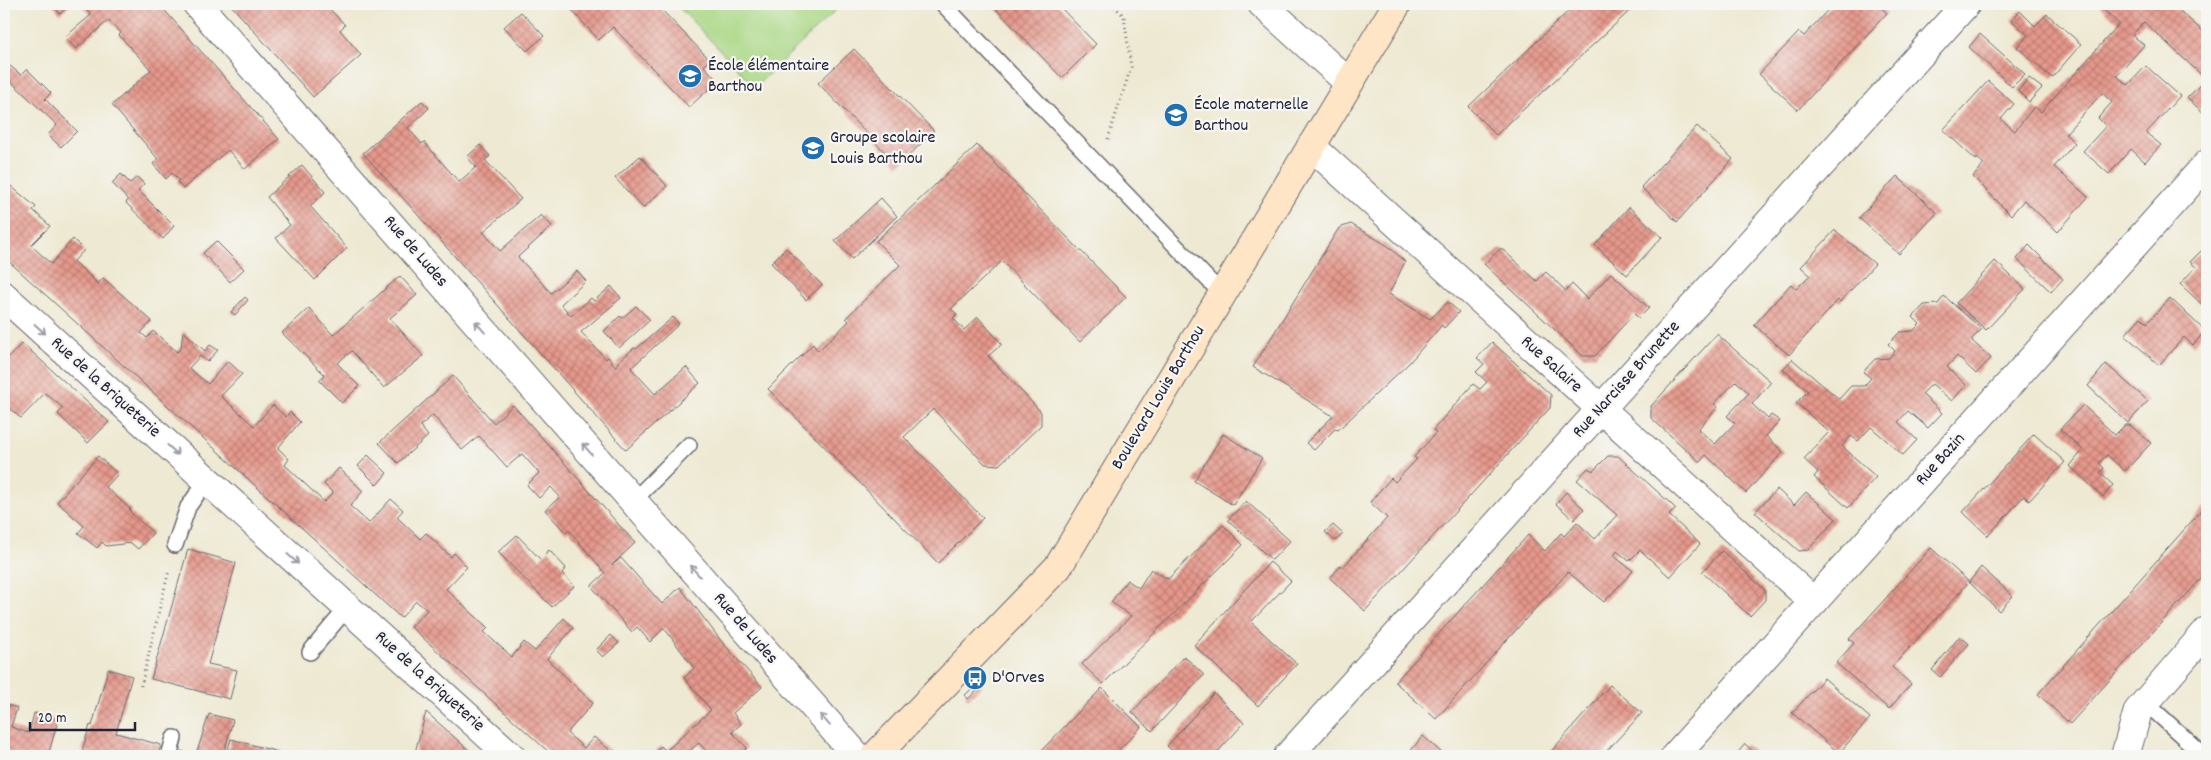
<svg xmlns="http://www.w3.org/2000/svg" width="2211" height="760" font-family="Dekko,sans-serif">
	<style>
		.pitch { fill: #aad886; stroke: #667d60 }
		.building { fill: url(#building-cross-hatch); fill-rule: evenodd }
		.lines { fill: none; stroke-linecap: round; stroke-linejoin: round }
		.lane-casing { stroke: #696870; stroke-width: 18 }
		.street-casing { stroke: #696870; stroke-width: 30 }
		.secondary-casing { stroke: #696870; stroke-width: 30 }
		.path { stroke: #696870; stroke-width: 3; stroke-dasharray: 1 4; stroke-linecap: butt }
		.lane { stroke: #fff; stroke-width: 15 }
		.street { stroke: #fff; stroke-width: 28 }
		.secondary { stroke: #fde5c5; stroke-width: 28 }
		.oneway { stroke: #9c9ca7 }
		.labels { text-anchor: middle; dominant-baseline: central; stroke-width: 4.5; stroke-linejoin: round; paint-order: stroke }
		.poi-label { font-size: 18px; fill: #22223b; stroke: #f6f6f2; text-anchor: start }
		.street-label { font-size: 18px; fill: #22223b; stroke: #f6f6f2 }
	</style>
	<defs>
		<pattern id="building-cross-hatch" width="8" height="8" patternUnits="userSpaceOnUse" patternTransform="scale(1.25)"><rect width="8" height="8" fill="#e6988b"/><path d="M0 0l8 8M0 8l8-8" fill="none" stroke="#ba7c73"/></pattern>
	</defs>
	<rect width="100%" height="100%" fill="#f6f6f2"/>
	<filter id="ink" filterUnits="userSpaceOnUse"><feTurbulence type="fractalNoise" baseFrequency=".02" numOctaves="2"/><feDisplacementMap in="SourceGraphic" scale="10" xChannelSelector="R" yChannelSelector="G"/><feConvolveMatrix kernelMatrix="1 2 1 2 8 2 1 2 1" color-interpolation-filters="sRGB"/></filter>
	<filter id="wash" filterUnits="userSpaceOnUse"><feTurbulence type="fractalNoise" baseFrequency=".0096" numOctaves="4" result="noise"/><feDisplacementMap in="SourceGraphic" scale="20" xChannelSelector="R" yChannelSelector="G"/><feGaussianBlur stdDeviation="1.12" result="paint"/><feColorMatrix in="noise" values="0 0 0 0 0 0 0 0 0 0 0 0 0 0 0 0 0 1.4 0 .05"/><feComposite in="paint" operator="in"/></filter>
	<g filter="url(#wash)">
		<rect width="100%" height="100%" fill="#eee9d2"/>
		<path class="pitch" d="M676,4H836L839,7L755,87Z"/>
		<g id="blocks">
			<path class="building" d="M52,4H71L60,14Z
				M80,4H159L279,139L245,169L228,150L183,189L177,182L179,180L172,173L166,179L153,164L158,159L112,105L151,70L119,35L121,33L109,20L76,49L65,37L91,15Z
				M230,4H325L345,25L340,30L361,55L313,97Z
				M566,4H656L710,60L704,66L718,81L689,107L613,27L599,40Z
				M991,4H1057L1096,44L1062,78Z
				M1576,4H1637L1496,135L1468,107Z
				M1833,4H1877L1887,13L1798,110L1759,74L1799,32L1804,36Z
				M2097,4H2172L2207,35V116L2187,98L2206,79L2144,22L2132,35L2144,45L2117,76L2128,85L2146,66L2180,96L2146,133L2161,145L2145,162L2131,149L2109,174L2083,151L2106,126L2098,118L2112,102L2102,93L2065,134L2075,143L2054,167L2088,197L2058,232L2024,200L2011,215L1973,177L1984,164L1977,158L1976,160L1943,130L1988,81L2014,104L2001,119L2015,131L2034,107L2041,112L2119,24Z
				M2020,11L2035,26L2047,14L2081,44L2052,78L2017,47L2028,35L2011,20Z
				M521,12L544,36L527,51L504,27Z
				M1980,34L2025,74L2012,87L1969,47Z
				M854,49L934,131L898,166L818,83Z
				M9,65L21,75L27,69L51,93L45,99L77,131L61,147L48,135L57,125L4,75V70Z
				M2029,78L2042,88L2029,102L2018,91Z
				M422,101L429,108L408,128L422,144L424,142L459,182L476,167L467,157L480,145L490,156L485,160L521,199L483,232L500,251L541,215L552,226L518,257L551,293L577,271L586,281L561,304L571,316L591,298L594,301L611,286L621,298L581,332L606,359L608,357L616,367L618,362L634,348L636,349L673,317L679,324L631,368L655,394L686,367L700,383L626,450L363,153Z
				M1697,126L1733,159L1677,222L1641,187Z
				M977,145L1126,297L1080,342L1002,261L951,309L957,314L953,318L964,330L978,317L1002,344L988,356L1041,412V425L999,465L985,464L933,409L904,437L983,518L938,563L768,389L813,344L818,351L849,321L846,318L900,265L876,241Z
				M640,156L667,186L643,208L615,178Z
				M302,165L325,192L310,206L347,248L315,280L276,238L290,225L267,197Z
				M121,174L130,183L137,177L144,184L138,190L174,226L163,239L126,203L128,200L112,183Z
				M1897,176L1937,213L1899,254L1859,218Z
				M6,182L36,207L33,210L50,226L31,245L51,264L73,239L84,250L74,261L98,284L103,278L152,321L141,333L147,338L153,331L177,352L181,348L183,331L205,351L210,345L218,350L207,362L200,356L189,368L208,384L228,361L242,374L221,396L254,426L273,405L286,417L290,412L300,422L278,448L289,459L285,465L324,502L333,493L324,484L339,468L363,491L350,506L369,523L391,499L403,510L397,517L420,539L426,533L451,557L454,553L467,567L446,589L488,628L484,632L512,657L524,642L535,651L564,618L573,628L547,659L593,703L567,733L584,748L594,737L611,751L607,756H553L411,627L427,610L416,601L401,618L4,257V185Z
				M881,198L897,216L852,259L835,241Z
				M1629,207L1662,237L1627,275L1595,245Z
				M1351,224L1388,246L1405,262L1389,294L1430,319L1448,302L1459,312L1444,328L1442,325L1409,363L1338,430L1335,429L1314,450L1306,443L1333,416L1253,367L1339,228Z
				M1835,230L1875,264L1840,302L1838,300L1789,355L1754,325L1791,284L1796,289L1810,275L1801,267Z
				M216,241L244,269L230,282L203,253Z
				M2029,245L2063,279L2051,292L2017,259Z
				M786,248L822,285L806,300L771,263Z
				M1501,248L1537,281L1546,272L1566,291L1572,284L1587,299L1611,273L1649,308L1639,318L1634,314L1595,356H1583L1484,264Z
				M2202,250L2207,255V309L2180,284L2196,267L2190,262Z
				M1995,261L2025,289L1986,330L1956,303Z
				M400,276L417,295L390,318L423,356L384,388L352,351L337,363L359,386L342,403L319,380L325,375L282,333L309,308L333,335Z
				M1944,296L1982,329L1971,340L1991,358L1976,374L1957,356L1947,367L1966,385L1952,401L1932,384L1922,394L1942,413L1928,428L1908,411L1898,422L1917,440L1903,455L1871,427L1858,441L1851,436L1842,446L1876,477L1848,508L1814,477L1818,472L1804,459L1829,432L1796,403L1808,391L1783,369L1792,359L1839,399L1851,386H1864L1871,378L1863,372L1875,359L1889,358L1895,351L1888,344L1900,332L1913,331L1920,324L1913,317L1924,305L1938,304Z
				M245,297L248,300L235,315L231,312Z
				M2170,298L2205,331L2193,345L2184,337L2159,365L2125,335L2141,317L2147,323Z
				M636,306L650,320L619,348L604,331L620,316L622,318Z
				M1717,334L1771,382L1752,404L1768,419L1771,415L1780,421L1766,436L1783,452L1746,493L1706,455L1700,462L1651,418V406ZM1736,381L1749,393L1727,416L1735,423L1715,444L1698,429L1718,407L1714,404Z
				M1492,342L1551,395L1550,408L1365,611L1330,578L1341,565L1343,567L1387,518L1370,502L1391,478L1395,482L1417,459L1414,457L1436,433L1433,430L1473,384L1480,389L1487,382L1476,372L1484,364L1477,358Z
				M22,343L109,422L88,443L58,414L63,408L45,393L21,418L9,408L4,414V362Z
				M2106,364L2148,401L2128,423L2088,386Z
				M453,376L494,423L513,405L635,543L612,565L621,558L662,604L680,587L722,642L762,687L733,713L741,724L732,732L747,748L738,756H702L707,752L699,743L687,753L690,756H651L661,746L666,751L711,710L684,678L694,668L664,628L650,642L637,627L632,632L591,586L605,573L569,530L566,533L545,510L560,497L551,487L539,498L527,485L539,473L522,454L507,467L479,436L462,450L433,415L420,426L428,436L398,463L379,443Z
				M2083,405L2115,435L2125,425H2130L2151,443L2125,471L2107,455L2099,463L2104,468L2100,473L2113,485L2103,497L2070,466L2083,450L2060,429Z
				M1223,434L1262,458L1233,505L1194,481Z
				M2034,434L2065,462L2029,501L2024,496L1988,536L1963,512Z
				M368,455L387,473L377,485L358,466Z
				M98,456L118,474L106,487L131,510L130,512L153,533L138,549L131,543L106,546L102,542L97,548L78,533L84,526L57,502Z
				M1608,456H1618L1670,503L1676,509L1669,515L1700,544L1670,577L1640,550L1629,561L1617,551L1614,556L1633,571L1604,602L1568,572L1436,719L1395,682L1528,535L1545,551L1561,533L1564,536L1577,522L1595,539L1617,515L1577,480L1588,468L1593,471Z
				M1777,489L1794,505L1806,492L1836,519L1808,550L1799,551L1755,512Z
				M1566,492L1584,509L1574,520L1556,504Z
				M1246,501L1290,541L1272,560L1228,520Z
				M2207,504V572L2070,724L2038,694Z
				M1223,525L1243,545L1103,684L1082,664L1131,616L1111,602L1127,580L1139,588L1151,569L1168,579Z
				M1333,525L1343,534L1335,541L1325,532Z
				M517,535L540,559L549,550L566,568L562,573L574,586L552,607L498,552Z
				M1931,548L1969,582L1892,667L1911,684L1889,709L1836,663L1854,643L1849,639Z
				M188,549L236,563L208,664L237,670L230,699L151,679Z
				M1722,551L1765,590V600L1750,616L1702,572Z
				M1270,562L1291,581L1251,622L1297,664L1258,706L1194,645Z
				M1981,567L2013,596L1999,611L1969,582Z
				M611,635L619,643L603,657L596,650Z
				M1960,636L1969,644L1940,677L1932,670Z
				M1184,656L1204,675L1152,731L1132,712Z
				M108,669L132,676L116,733L161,745L158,756H101L82,751L90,725L92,726Z
				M1824,678L1870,718L1839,753L1792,713Z
				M979,682L982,686L968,699L965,695Z
				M1610,685L1642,713L1602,756H1547Z
				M1102,688L1141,727L1113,756H1036Z
				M1214,693L1244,723L1214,756H1178L1167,746Z
				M4,704L17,708L11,727L29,733L34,713L58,720L48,756H22L4,751Z
				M426,712L441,725L475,756H414Z
				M209,714L233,720L223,756H180L181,751L196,755Z
				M1423,736L1445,756H1406Z
				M231,739L293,756H226Z
				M1745,744L1758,756H1735Z"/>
		</g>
	</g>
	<g filter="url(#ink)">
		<use href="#blocks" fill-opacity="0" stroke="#696870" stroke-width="1"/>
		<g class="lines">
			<g class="lane-casing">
				<path id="lane" d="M943,4L1222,294
					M633,501L689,445
					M175,545L188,507L207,480
					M310,652L347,608
					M2145,702L2204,756
					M169,756L174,738"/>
			</g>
			<g class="street-casing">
				<path id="street" d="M197,4L857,756
					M1262,4L1349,83
					M1311,146L1814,602
					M4,296L511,756
					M1288,756L1966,4
					M1675,756L2207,164
					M2125,756L2138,711L2207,631"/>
			</g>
			<g class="secondary-casing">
				<path id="secondary" d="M875,756L1058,567L1397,4"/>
			</g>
			<path class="path" d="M1108,139L1131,67L1124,16L1112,4
				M141,686L169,570"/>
			<use href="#lane" class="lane"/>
			<use href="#street" class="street"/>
			<use href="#secondary" class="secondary"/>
		</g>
		<defs><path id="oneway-shaft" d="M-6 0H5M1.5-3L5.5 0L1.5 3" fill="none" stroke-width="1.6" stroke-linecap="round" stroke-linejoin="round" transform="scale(1.25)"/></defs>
		<g class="oneway">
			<use href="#oneway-shaft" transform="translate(480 327) rotate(-131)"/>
			<use href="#oneway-shaft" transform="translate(40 329) rotate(42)"/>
			<use href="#oneway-shaft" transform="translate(587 449) rotate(-131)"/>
			<use href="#oneway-shaft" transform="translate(173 450) rotate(42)"/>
			<use href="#oneway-shaft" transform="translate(293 559) rotate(42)"/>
			<use href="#oneway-shaft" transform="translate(695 571) rotate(-131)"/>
			<use href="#oneway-shaft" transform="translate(825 720) rotate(-131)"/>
		</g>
	</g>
	<defs>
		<g id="school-disc" transform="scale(1.25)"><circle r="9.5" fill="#1f6fb2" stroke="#f6f6f2"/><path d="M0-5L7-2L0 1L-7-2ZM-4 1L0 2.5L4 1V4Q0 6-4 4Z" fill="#fff"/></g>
		<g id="bus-disc" transform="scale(1.25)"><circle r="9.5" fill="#1f6fb2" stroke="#f6f6f2"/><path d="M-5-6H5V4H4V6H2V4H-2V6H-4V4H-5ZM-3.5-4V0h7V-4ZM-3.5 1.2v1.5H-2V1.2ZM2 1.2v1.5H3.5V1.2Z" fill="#fff"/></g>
	</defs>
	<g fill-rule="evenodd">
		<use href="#school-disc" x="690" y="76"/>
		<use href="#school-disc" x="1176" y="115"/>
		<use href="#school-disc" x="813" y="148"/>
		<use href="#bus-disc" x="975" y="678"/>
	</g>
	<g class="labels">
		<g class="poi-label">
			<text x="708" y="66">École élémentaire<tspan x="708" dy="21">Barthou</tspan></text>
			<text x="1194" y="105">École maternelle<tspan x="1194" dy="21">Barthou</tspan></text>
			<text x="830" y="138">Groupe scolaire<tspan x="830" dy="21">Louis Barthou</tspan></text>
			<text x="992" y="678">D'Orves</text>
		</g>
		<g class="street-label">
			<text transform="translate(415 252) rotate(49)">Rue de Ludes</text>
			<text transform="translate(1551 365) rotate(42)">Rue Salaire</text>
			<text transform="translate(1627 380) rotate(-48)">Rue Narcisse Brunette</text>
			<text transform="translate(105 388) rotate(42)">Rue de la Briqueterie</text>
			<text transform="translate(1159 398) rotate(-59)">Boulevard Louis Barthou</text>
			<text transform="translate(1941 460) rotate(-48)">Rue Bazin</text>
			<text transform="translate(745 629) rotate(49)">Rue de Ludes</text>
			<text transform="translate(429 682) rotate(42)">Rue de la Briqueterie</text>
		</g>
	</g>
	<rect width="2211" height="760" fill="none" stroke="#f6f6f2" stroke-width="20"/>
	<path d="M30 722v8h105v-8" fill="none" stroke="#22223b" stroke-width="2.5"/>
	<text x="38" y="722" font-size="15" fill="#22223b" stroke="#f6f6f2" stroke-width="4" paint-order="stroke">20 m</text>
</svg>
